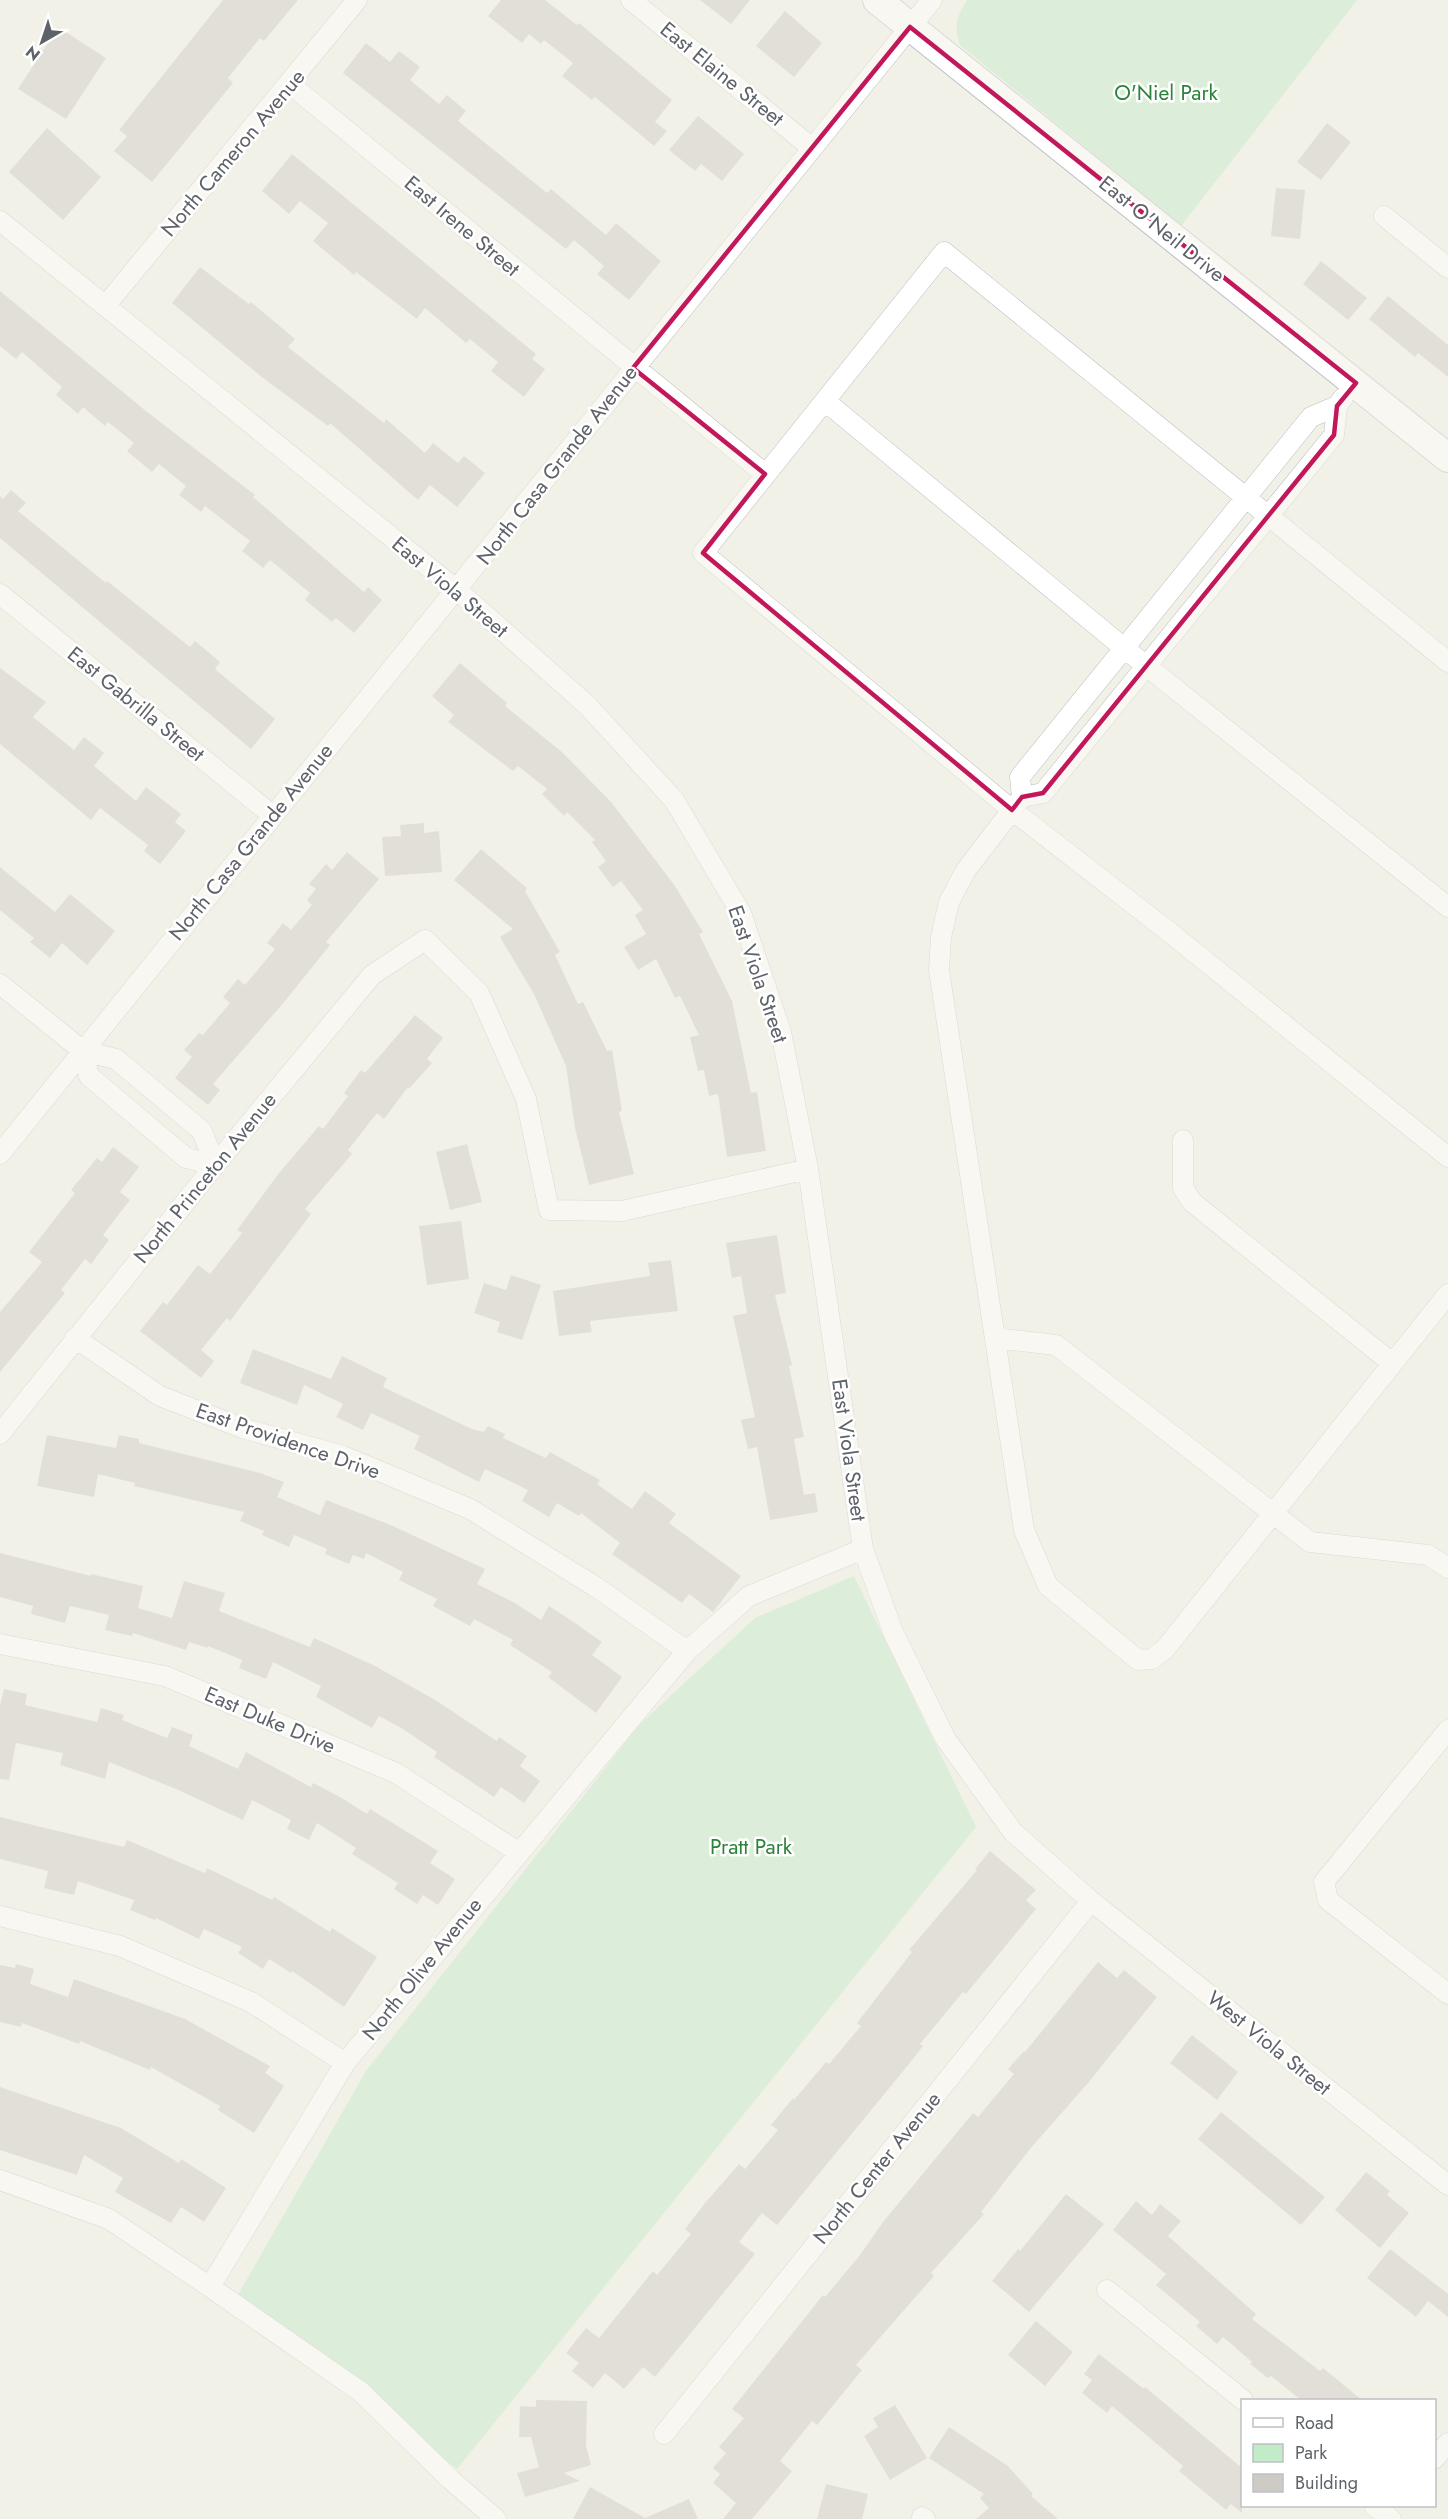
<svg xmlns="http://www.w3.org/2000/svg" width="1448" height="2519" font-family="Jost,sans-serif">
	<style>
		.green { fill: #c2ebc7 }
		.building { fill: #cdcbc4 }
		.lines { fill: none; stroke-linecap: round; stroke-linejoin: round }
		.street-casing { stroke: #bbbec3; stroke-width: 21 }
		.secondary-casing { stroke: #bcbfc6; stroke-width: 30 }
		.street { stroke: #fff; stroke-width: 20 }
		.secondary { stroke: #fff; stroke-width: 28 }
		.marked { fill: none; stroke: #c2185b; stroke-width: 4.5; stroke-linejoin: round }
		.labels { text-anchor: middle; dominant-baseline: central; stroke-width: 5; stroke-linejoin: round; paint-order: stroke }
		.street-label { font-size: 21px; fill: #5e6269; stroke: #fff }
		.park-label { font-size: 21px; fill: #2b823a; stroke: #fff }
	</style>
	<rect width="100%" height="100%" fill="#f2f1e7"/>
	<path class="green" d="M967,0H1357L1181,226L960,45C953,26 957,16 967,0Z
		M854,1576L976,1827L457,2469L238,2295L366,2071L640,1724L755,1618Z"/>
	<path class="building" d="M223,0H298L264,41L260,38L228,78L233,83L152,182L114,151L127,136L119,130Z
		M501,0H545L577,25L579,23L672,100L655,122L667,131L654,146L595,97L592,100L562,76L573,63L544,40L541,44L529,34L522,43L488,16Z
		M700,0H750L731,24Z
		M785,11L822,43L794,77L756,46Z
		M58,27L106,58L66,119L18,89Z
		M366,43L390,62L399,51L420,67L410,80L439,104L447,95L466,111L458,121L547,193L551,189L606,235L616,223L661,261L629,300L597,274L604,266L574,240L566,249L343,73Z
		M698,116L744,154L722,181L701,164L695,171L669,150Z
		M1327,123L1351,142L1321,180L1297,162Z
		M47,128L101,177L63,220L9,172Z
		M292,154L536,354L532,359L545,369L524,397L491,371L498,362L470,339L466,343L425,308L417,319L356,272L354,275L313,241L328,223L300,201L289,214L262,191Z
		M1276,188L1305,190L1300,239L1271,236Z
		M1321,261L1367,298L1348,320L1303,284Z
		M200,267L249,304L251,302L295,339L288,347L384,423L386,419L425,453L433,443L458,463L464,456L485,473L457,507L430,485L418,500L330,423L328,426L263,378L172,303Z
		M0,291L146,411L255,495L253,497L364,592L368,587L382,600L354,633L336,618L332,622L305,600L310,593L270,560L263,568L242,551L250,541L205,506L201,512L179,495L186,486L159,464L152,472L127,451L134,443L108,422L105,426L83,407L78,414L56,395L62,387L22,352L16,359L0,346Z
		M1388,296L1448,345V377L1418,353L1415,357L1369,319Z
		M11,490L26,503L18,511L106,583L107,581L190,647L195,641L220,662L215,669L275,719L251,749L0,538V496L3,499Z
		M460,663L507,703L505,706L562,752L612,803L675,886L703,932L699,934L732,1001L751,1093L757,1092L766,1151L727,1157L718,1094L709,1096L704,1070L698,1071L690,1037L699,1035L680,996L675,998L656,959L638,970L624,947L646,934L635,915L643,910L621,881L613,887L598,867L606,861L592,842L595,840L567,812L564,816L542,794L547,789L518,766L513,771L448,722L454,715L432,696Z
		M0,668L46,702L33,717L74,750L84,737L104,753L94,766L136,801L146,787L181,814L175,822L186,831L160,864L144,851L148,845L100,808L91,820L0,744Z
		M424,823V833L439,831L442,872L385,876L382,837L401,836L400,825Z
		M481,849L527,888L525,891L560,952L555,955L578,1004L583,1002L607,1051L612,1050L622,1111L619,1112L634,1174L589,1185L575,1128L566,1066L534,994L500,937L513,929L454,880Z
		M347,852L379,879L326,942L330,945L285,1001L213,1084L220,1090L208,1105L175,1078L192,1057L184,1050L199,1033L203,1035L230,1003L223,997L238,979L245,985L275,949L267,943L283,923L291,930L312,905L307,900L316,889L309,884L326,864L332,870Z
		M0,867L55,912L70,894L115,931L87,965L62,943L50,958L30,942L34,938L0,910Z
		M415,1015L443,1038L427,1059L432,1063L409,1089L408,1087L384,1119L377,1113L348,1150L352,1154L305,1209L311,1214L230,1321L227,1318L201,1350L214,1361L201,1378L140,1331L163,1302L167,1305L198,1265L210,1274L242,1233L237,1230L279,1173L319,1126L323,1129L348,1096L344,1093L361,1070L365,1073Z
		M467,1144L482,1202L450,1210L436,1152Z
		M113,1147L139,1167L120,1192L130,1200L103,1235L109,1240L91,1264L85,1259L61,1290L65,1293L0,1372V1312L42,1262L29,1252L75,1193L71,1190L97,1158L102,1162Z
		M461,1221L469,1279L427,1285L419,1226Z
		M777,1235L786,1293L775,1295L792,1365L789,1366L804,1437L794,1439L804,1495L815,1493L818,1512L770,1520L757,1447L748,1449L741,1420L755,1417L733,1316L747,1313L741,1276L732,1278L726,1243Z
		M671,1260L678,1311L590,1321L592,1332L559,1336L553,1291L650,1276L648,1263Z
		M511,1275L541,1285L522,1340L497,1332L500,1322L474,1313L484,1283L506,1290Z
		M253,1349L331,1379L342,1356L387,1378L383,1387L472,1429L484,1432L488,1426L505,1434L503,1438L546,1458L550,1452L600,1480L597,1484L632,1509L645,1491L676,1514L669,1523L741,1576L713,1612L689,1594L682,1603L612,1554L620,1543L581,1513L579,1516L557,1503L549,1517L522,1501L528,1490L485,1469L479,1482L414,1449L420,1436L371,1413L363,1430L336,1417L343,1404L304,1385L297,1405L240,1383Z
		M47,1435L116,1448L119,1435L139,1439V1443L260,1473L284,1482L277,1497L320,1515L326,1500L393,1526L485,1569L477,1584L515,1603L541,1620L549,1606L575,1623L602,1642L592,1655L622,1677L596,1713L548,1677L552,1672L510,1645L513,1640L474,1619L470,1626L433,1606L437,1599L399,1580L403,1572L366,1553L364,1559L353,1555L349,1564L325,1554L327,1549L294,1535L289,1547L262,1535L264,1531L240,1521L244,1512L134,1486L135,1483L98,1474L94,1497L37,1486Z
		M0,1553L91,1576V1574L143,1586L138,1608L172,1618L184,1581L225,1593L219,1611L310,1647L314,1638L375,1666L437,1701L497,1741L499,1737L527,1756L520,1766L540,1781L524,1803L501,1787L494,1797L434,1757L437,1752L403,1729L379,1716L372,1728L316,1697L321,1686L273,1662L266,1679L239,1668L242,1660L208,1646V1648L189,1642L186,1650L133,1633L132,1636L105,1630L109,1615L70,1606L65,1623L31,1614L33,1606L0,1597Z
		M4,1689L27,1694L25,1705L97,1722L101,1708L124,1715L122,1720L167,1738L172,1727L193,1735L189,1746L238,1769L246,1752L311,1787L313,1783L340,1797L367,1814L370,1809L438,1851L430,1863L455,1879L438,1905L423,1895L417,1904L394,1889L398,1883L352,1854L356,1848L317,1823L309,1840L287,1829L291,1820L252,1800L243,1820L176,1789L109,1762L105,1779L60,1765L63,1753L16,1743L9,1780L0,1779V1706Z
		M0,1817L124,1847L127,1840L205,1873L207,1868L272,1900L274,1897L330,1932L332,1928L377,1957L344,2007L292,1971L291,1973L269,1959L263,1969L238,1953L242,1947L204,1929L199,1939L156,1918L155,1920L130,1910L134,1900L78,1881L74,1895L44,1888L48,1871L0,1859Z
		M990,1851L1036,1890L1026,1900L1036,1909L966,1994L963,1992L920,2044L923,2046L909,2064L777,2225L762,2213L739,2242L755,2254L655,2377L643,2367L624,2389L605,2373L593,2388L572,2371L579,2363L566,2353L586,2328L599,2338L653,2271L657,2275L691,2234L685,2229L705,2203L739,2164L745,2169L778,2130L771,2125L793,2098L794,2100L826,2062L829,2064L861,2026L857,2023L912,1952L909,1950L977,1870L975,1869Z
		M1098,1962L1117,1978L1124,1970L1157,1997L1088,2083L1030,2149L981,2212L984,2214L931,2273L934,2276L856,2365L862,2370L817,2425L812,2421L780,2461L792,2471L752,2519H723L736,2503L713,2483L720,2474L713,2468L726,2453L719,2447L744,2418L732,2409L823,2295L825,2297L860,2255L883,2222L973,2113L978,2117L1014,2074L1008,2069L1024,2051L1025,2052Z
		M16,1964L34,1969L30,1984L68,1997L74,1979L185,2019L270,2066L265,2073L284,2086L254,2133L218,2110L220,2106L151,2067L150,2070L80,2041L79,2044L22,2023L21,2027L0,2022V1965L15,1968Z
		M1192,2035L1238,2072L1217,2100L1170,2063Z
		M0,2087L121,2128L179,2163L181,2159L226,2188L204,2222L181,2207L171,2223L115,2192L123,2178L84,2155L77,2175L0,2150Z
		M1221,2112L1325,2197L1301,2225L1198,2139Z
		M1366,2172L1390,2191L1387,2195L1409,2213L1380,2248L1335,2210Z
		M1066,2194L1104,2224L1029,2312L992,2281L1018,2249L1020,2251Z
		M1136,2201L1152,2215L1160,2204L1181,2221L1168,2236L1256,2314L1252,2319L1320,2371L1323,2368L1362,2400H1301L1271,2376L1268,2378L1250,2364L1252,2362L1223,2337L1217,2344L1196,2326L1200,2322L1156,2285L1166,2274L1113,2230Z
		M1390,2249L1448,2294V2317L1428,2301L1416,2317L1367,2278Z
		M1036,2321L1073,2352L1045,2386L1008,2355Z
		M1099,2354L1144,2389L1145,2387L1242,2468V2513L1231,2504L1226,2510L1179,2471L1183,2466L1112,2406L1107,2413L1082,2393L1092,2380L1084,2374Z
		M536,2400L587,2401L586,2446L591,2465L564,2473L580,2481L525,2497L517,2473L539,2467L531,2437H519L520,2406L536,2407Z
		M895,2405L927,2458L890,2480L864,2436L878,2427L873,2418Z
		M949,2427L1008,2466L1033,2494L1031,2496L1058,2519H976L989,2508L980,2498L984,2494L929,2458Z
		M826,2484L868,2494L862,2519H817Z
		M590,2487L645,2518L689,2499L698,2519H573Z"/>
	<g class="lines">
		<g class="street-casing">
			<path id="street" d="M631,0L812,148
				M290,84L765,474
				M1384,216L1448,268
				M0,221L457,590L587,705L674,800L741,913L781,1032L808,1169L863,1549L893,1632L945,1738L1013,1832L1091,1901L1448,2185
				M106,305L357,0
				M825,401L1124,648L1448,907
				M1337,406L1334,435L1043,793L1022,797L966,870L949,902L941,937L939,970L1024,1530L1048,1586L1138,1660L1152,1659L1165,1649L1448,1294
				M0,594L272,815
				M1448,662L944,252L703,553L1012,810L1168,931L1448,1157
				M1022,797L1020,777L1311,417L1337,406L1343,398
				M0,984L83,1051L116,1059L202,1131L215,1165L186,1158L89,1076L83,1051
				M1183,1140V1188L1192,1202L1392,1363
				M0,1154L932,0
				M75,1338L160,1396L242,1428L343,1456L470,1509L596,1587L687,1651
				M996,1338L1056,1345L1310,1542L1428,1555L1448,1568
				M0,1434L215,1165L372,975L425,940L479,993L526,1099L549,1210L622,1211L808,1169
				M0,1644L165,1676L396,1773L518,1852
				M1448,1730L1324,1882L1328,1900L1448,1994
				M0,1916L120,1946L251,2002L345,2063
				M0,2180L109,2219L210,2287L361,2392L451,2480L496,2519
				M210,2287L345,2063L687,1651L749,1596L863,1549
				M1107,2290L1243,2400
				M664,2434L1091,1901
				M1434,2459L1448,2443
				M1374,2506L1391,2519
				M922,2517L925,2519"/>
		</g>
		<g class="secondary-casing">
			<path id="secondary" d="M877,0L1448,458"/>
		</g>
		<use href="#street" class="street"/>
		<use href="#secondary" class="secondary"/>
	</g>
	<path d="M0 0H1448V2519H0ZM910,27L1356,383L1337,406L1334,435L1043,793L1022,797L1012,810L703,553L765,474L633,368Z" fill="#f2f1e7" fill-opacity=".55" fill-rule="evenodd"/>
	<path class="marked" d="M910,27L1356,383L1337,406L1334,435L1043,793L1022,797L1012,810L703,553L765,474L633,368Z"/>
	<g class="labels">
		<g class="street-label">
			<text transform="translate(722 74) rotate(39)">East Elaine Street</text>
			<text transform="translate(233 153) rotate(-50)">North Cameron Avenue</text>
			<text transform="translate(462 226) rotate(40)">East Irene Street</text>
			<text transform="translate(1162 229) rotate(39)">East O'Neil Drive</text>
			<text transform="translate(557 465) rotate(-52)">North Casa Grande Avenue</text>
			<text transform="translate(450 587) rotate(40)">East Viola Street</text>
			<text transform="translate(136 704) rotate(39)">East Gabrilla Street</text>
			<text transform="translate(251 842) rotate(-51)">North Casa Grande Avenue</text>
			<text transform="translate(758 974) rotate(71)">East Viola Street</text>
			<text transform="translate(205 1178) rotate(-51)">North Princeton Avenue</text>
			<text transform="translate(288 1441) rotate(19)">East Providence Drive</text>
			<text transform="translate(849 1450) rotate(82)">East Viola Street</text>
			<text transform="translate(270 1720) rotate(23)">East Duke Drive</text>
			<text transform="translate(422 1969) rotate(-51)">North Olive Avenue</text>
			<text transform="translate(1269 2043) rotate(39)">West Viola Street</text>
			<text transform="translate(877 2168) rotate(-51)">North Center Avenue</text>
		</g>
		<g class="park-label">
			<text x="1166" y="93">O'Niel Park</text>
			<text x="751" y="1847">Pratt Park</text>
		</g>
	</g>
	<rect x="1241" y="2399" width="195" height="108" fill="#ffffff" stroke="#bfc0c3" stroke-width="1.5"/>
	<rect x="1253" y="2418" width="30" height="9" fill="#ffffff" stroke="#bfc0c3" stroke-width="1.5"/>
	<text x="1295" y="2429" font-size="18" fill="#5e6269">Road</text>
	<rect x="1253" y="2444" width="30" height="18" fill="#c2ebc7" stroke="#bfc0c3" stroke-width="1.5"/>
	<text x="1295" y="2459" font-size="18" fill="#5e6269">Park</text>
	<rect x="1253" y="2474" width="30" height="18" fill="#cdcbc4" stroke="#bfc0c3" stroke-width="1.5"/>
	<text x="1295" y="2489" font-size="18" fill="#5e6269">Building</text>
	<g transform="translate(42 42) rotate(219)" stroke="#ffffff" stroke-width="4.5" paint-order="stroke">
	<path d="M0-4.5L10 22L0 15L-10 22Z" fill="#5e6269"/>
	<text y="-9" font-size="16" font-weight="bold" text-anchor="middle" fill="#5e6269">N</text>
	</g>
</svg>
